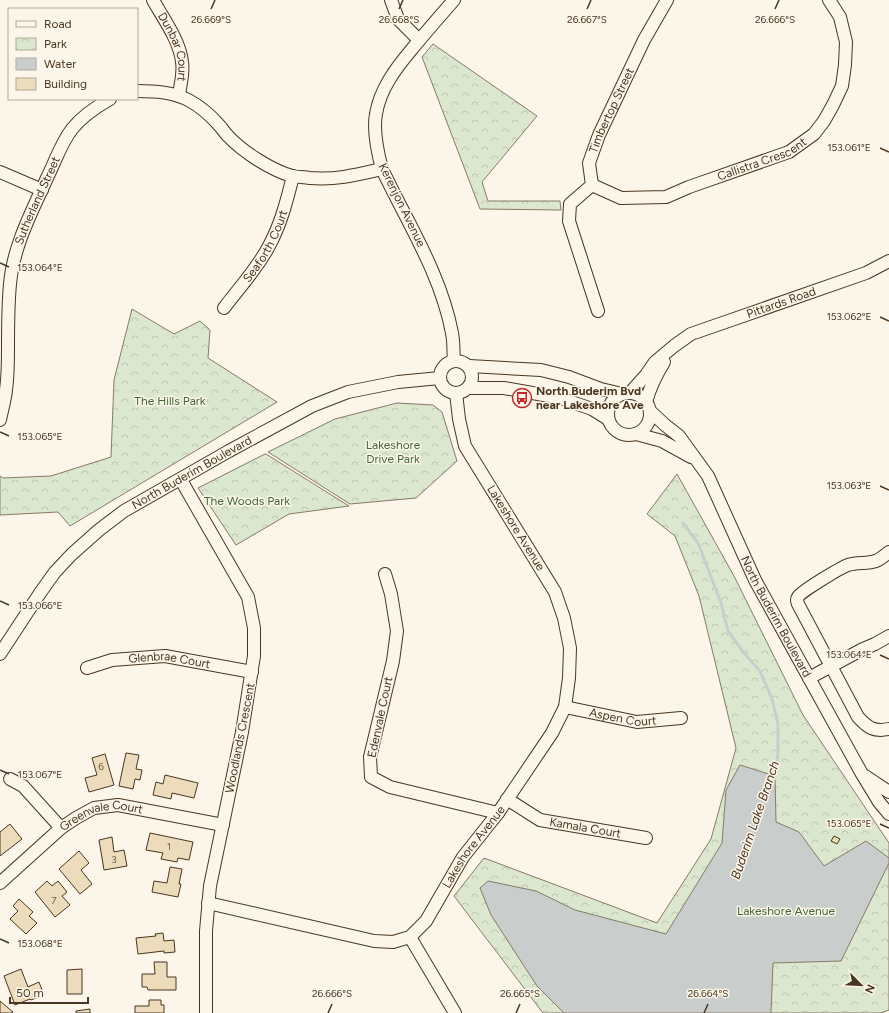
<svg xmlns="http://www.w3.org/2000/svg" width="889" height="1013" font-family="Figtree,sans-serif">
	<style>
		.park { fill: url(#park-crowns); stroke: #887966 }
		.water { fill: #c9cecd; stroke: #887966 }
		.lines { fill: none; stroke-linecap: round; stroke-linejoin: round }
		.stream { stroke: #c9cecd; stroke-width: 3 }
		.building { fill: #ecdcbc; stroke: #4a3520 }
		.minor-casing { stroke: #4a3520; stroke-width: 14 }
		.minor { stroke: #fbf6e9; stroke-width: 12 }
		.ticks { fill: none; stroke: #4a3520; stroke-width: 1.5 }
		.labels { text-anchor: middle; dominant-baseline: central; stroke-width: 3; stroke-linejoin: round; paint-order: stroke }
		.number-label { font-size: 10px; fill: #725f47 }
		.street-label { font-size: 12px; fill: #4a3520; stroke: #fbf6e9 }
		.poi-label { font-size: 12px; font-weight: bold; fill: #4a3520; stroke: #fbf6e9; text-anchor: start }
		.park-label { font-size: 12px; fill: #436837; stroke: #fbf6e9 }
		.water-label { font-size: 13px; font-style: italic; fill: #4a3520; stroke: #fbf6e9 }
		.ticks-label { font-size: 10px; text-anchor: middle; fill: #4a3520; stroke: #fbf6e9; stroke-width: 3; stroke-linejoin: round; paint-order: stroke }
	</style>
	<defs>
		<pattern id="park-crowns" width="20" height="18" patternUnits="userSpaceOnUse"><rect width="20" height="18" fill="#dce7d0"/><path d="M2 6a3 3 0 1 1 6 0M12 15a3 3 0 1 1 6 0" fill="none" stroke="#bec7b2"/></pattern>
	</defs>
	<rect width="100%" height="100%" fill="#fbf6e9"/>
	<path class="park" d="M433,44L537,116L482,182L488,201H560L561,210L480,209L422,57Z
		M132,309L174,334L200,321L210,330L208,358L277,402L70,526L58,512L0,515V476L3,478L51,476L111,457L114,380Z
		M397,403L433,405L442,412L457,461L416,498L350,504L268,452L335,419Z
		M265,454H266L349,506L289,514L236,545L198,488Z
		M677,474L734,576L803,715L889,843V1010L881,1013H543L454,896L484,858L657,923L711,839L736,748L699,596L675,536L647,514Z"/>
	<path class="water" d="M740,765L775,776L776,822L799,832L824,866L866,841L889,858V863L841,961L773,963L771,1013H564L537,986L491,915L480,888L488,881L536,891L575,910L666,934L722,843L726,790Z"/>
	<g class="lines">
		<path class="stream" d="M683,523L698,543L721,603L728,631L744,653L760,671L772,699L778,724V751L777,765L772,778"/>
	</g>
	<path class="building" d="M126,753L139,755L136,769L142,770L140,780L135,779L133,789L119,786Z
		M105,754L114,785L89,792L85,778L97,775L92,758Z
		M165,775L198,783L194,798L172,793L171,799L153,795L156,782L163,784Z
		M10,824L22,839L0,856V832Z
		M150,833L193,842L189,860L178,858L177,862L161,859L163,853L146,850Z
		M834,836L840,839L837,844L831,841Z
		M112,837L114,852L124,850L127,866L104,870L99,840Z
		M79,851L89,863L81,870L92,884L80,894L59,869Z
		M170,867L182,869L179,884H181L178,897L152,892L154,881L167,883Z
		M47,881L52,886L58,881L67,892L62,896L70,905L55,917L35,892Z
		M19,899L33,912L29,916L37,923L26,934L10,919L18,911L13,906Z
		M163,933L164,941L174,940L175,952L164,953V951L138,954L136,938L156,936L155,934Z
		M154,962H167V977H176V990H148L147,987H142V974H155Z
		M21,969L28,987L39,982L44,995L31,1000L30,999L15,1005L4,976Z
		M82,969V994H67V970Z
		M149,1000H161V1005H164V1013H135V1006H149Z
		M0,1001L13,1012L12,1013H0Z
		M90,1009V1013H76V1011Z"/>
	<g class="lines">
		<g class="minor-casing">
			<g id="minor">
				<path id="s1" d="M153,0C163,18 180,41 182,62C184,73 180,85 179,96"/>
				<path d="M391,0L398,19L419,40"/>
				<path d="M137,91C155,91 174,92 190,101C201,107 210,115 218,124C222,128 224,132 228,136C243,152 271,170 292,176C297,177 304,177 310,178C337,180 356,175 382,169"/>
				<path d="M0,172L42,190"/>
				<path id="s2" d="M592,185L621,198L666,197L689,187L789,152L814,134L824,121L833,105L842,86L845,65L846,42L840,17L829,0"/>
				<path id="s3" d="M224,308C239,288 257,269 269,246C281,224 287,200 293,176"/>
				<path id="s4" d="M598,311L569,221L570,204L592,185L589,163L599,135L644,40L667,0"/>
				<path d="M454,360C453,351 454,342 452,333C441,274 407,222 382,169C378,154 373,130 376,114C380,89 396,68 412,49C426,32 440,16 454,0"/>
				<circle cx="456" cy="377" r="16"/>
				<path d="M469,366L541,370L569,377L601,389L622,394"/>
				<path d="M468,388H504L560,398L592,409L608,419"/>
				<circle cx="629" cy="414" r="21"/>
				<path id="s5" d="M630,393L646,375L655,362L674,346L691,334L866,273L889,261"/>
				<path d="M646,402C650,387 656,375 664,362"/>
				<path id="s6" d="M650,411L665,425L679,436L708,476L755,580L862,774L879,802L889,814"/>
				<path id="s7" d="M0,420C2,410 5,400 6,390C8,376 8,362 8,348C8,326 8,305 10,284C13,247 32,211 47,178C55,162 61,143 72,129C82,116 96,107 110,99"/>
				<path d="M636,434L662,441L691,457"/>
				<path d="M181,480L248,597L254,628V656L242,732L210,886L206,931V1013"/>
				<path d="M889,552C885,555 881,559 876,561C867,564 857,562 848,565C840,568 800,592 798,597C796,600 797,601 798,604L858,717C868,728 874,732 889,729"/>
				<path d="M385,574L391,594L397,631L393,661L370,757L371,777L390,787L498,813"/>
				<path id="s8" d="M0,654L40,593L55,572L72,554L99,530L124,511L229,451L312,406L348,392L398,382L440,378"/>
				<path id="s9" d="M87,668L112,660L165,656L252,672"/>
				<path d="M809,678L863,649L875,644L889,636"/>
				<path id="s10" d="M565,707L637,722L681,718"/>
				<path d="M865,776L889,792"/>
				<path d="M10,779L23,786L61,828"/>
				<path id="s11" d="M507,799L540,820L646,838"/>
				<path id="s12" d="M0,883L61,828L76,818L94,808L118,805L223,825"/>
				<path id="s13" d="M208,903L374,941L393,942L410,937L426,921L463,857L498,813L552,733L565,707L569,678L570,648L564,618L555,592L465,446L459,419L456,393"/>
				<path d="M410,937L455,1013"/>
			</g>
		</g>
		<use href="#minor" class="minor"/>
	</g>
	<path class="ticks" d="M211,9L215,0M399,9L403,0M587,9L591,0M775,9L779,0M880,148L889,152M0,263L9,267M880,317L889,321M0,432L9,436M880,486L889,490M0,601L9,605M880,655L889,659M0,770L9,774M880,824L889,828M0,939L9,943M328,1013L332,1004M516,1013L520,1004M704,1013L708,1004"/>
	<defs>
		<g id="bus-ring" transform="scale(1)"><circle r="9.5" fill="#fbf6e9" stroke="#c62828" stroke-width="1.5"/><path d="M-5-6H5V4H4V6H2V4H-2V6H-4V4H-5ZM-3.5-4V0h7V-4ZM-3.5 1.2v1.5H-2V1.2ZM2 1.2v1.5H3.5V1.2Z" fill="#c62828"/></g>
	</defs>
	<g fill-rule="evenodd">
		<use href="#bus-ring" x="522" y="398"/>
	</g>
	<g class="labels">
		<g class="number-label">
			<text x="101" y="766">6</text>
			<text x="169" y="846">1</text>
			<text x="114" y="859">3</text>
			<text x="54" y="900">7</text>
		</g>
		<g class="street-label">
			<text stroke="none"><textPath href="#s1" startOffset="52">Dunbar Court</textPath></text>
			<text stroke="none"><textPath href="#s4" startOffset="220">Timbertop Street</textPath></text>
			<text stroke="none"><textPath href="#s2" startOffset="180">Callistra Crescent</textPath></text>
			<text stroke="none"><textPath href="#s7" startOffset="225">Sutherland Street</textPath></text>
			<text transform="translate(402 205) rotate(64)">Kerenjon Avenue</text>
			<text stroke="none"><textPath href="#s3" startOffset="75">Seaforth Court</textPath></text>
			<text stroke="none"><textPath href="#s5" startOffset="181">Pittards Road</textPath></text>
			<text stroke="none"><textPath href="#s8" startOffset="269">North Buderim Boulevard</textPath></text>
			<text transform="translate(516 528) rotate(58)">Lakeshore Avenue</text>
			<text stroke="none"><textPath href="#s6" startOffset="244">North Buderim Boulevard</textPath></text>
			<text stroke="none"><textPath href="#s9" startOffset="84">Glenbrae Court</textPath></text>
			<text stroke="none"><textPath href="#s10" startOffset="59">Aspen Court</textPath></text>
			<text transform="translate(380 717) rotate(-78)">Edenvale Court</text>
			<text transform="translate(240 738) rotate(-79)">Woodlands Crescent</text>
			<text stroke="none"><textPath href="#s12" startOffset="126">Greenvale Court</textPath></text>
			<text stroke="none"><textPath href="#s11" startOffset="85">Kamala Court</textPath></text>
			<text stroke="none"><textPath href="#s13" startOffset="318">Lakeshore Avenue</textPath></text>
		</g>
		<g class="poi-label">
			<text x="536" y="391">North Buderim Bvd<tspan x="536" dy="14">near Lakeshore Ave</tspan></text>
		</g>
		<g class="park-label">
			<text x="170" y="401">The Hills Park</text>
			<text x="393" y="445">Lakeshore<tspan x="393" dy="14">Drive Park</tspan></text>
			<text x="247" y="501">The Woods Park</text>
			<text x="786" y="911">Lakeshore Avenue</text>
		</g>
		<g class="water-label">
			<text transform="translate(755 820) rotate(-71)">Buderim Lake Branch</text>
		</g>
	</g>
	<g class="ticks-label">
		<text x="211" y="23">26.669°S</text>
		<text x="399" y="23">26.668°S</text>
		<text x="587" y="23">26.667°S</text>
		<text x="775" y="23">26.666°S</text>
		<text x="849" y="151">153.061°E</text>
		<text x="40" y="271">153.064°E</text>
		<text x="849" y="320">153.062°E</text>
		<text x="40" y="440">153.065°E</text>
		<text x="849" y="489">153.063°E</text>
		<text x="40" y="609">153.066°E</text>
		<text x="849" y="658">153.064°E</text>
		<text x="40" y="778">153.067°E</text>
		<text x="849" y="827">153.065°E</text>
		<text x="40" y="947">153.068°E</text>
		<text x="332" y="997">26.666°S</text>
		<text x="520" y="997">26.665°S</text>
		<text x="708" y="997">26.664°S</text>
	</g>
	<rect x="8" y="8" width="130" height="92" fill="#fbf6e9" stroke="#b4a999"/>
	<rect x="16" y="21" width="20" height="6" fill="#fbf6e9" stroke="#b4a999"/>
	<text x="44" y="28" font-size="12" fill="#4a3520">Road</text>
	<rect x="16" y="38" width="20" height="12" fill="url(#park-crowns)" stroke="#b4a999"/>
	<text x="44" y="48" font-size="12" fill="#4a3520">Park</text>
	<rect x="16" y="58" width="20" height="12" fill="#c9cecd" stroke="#b4a999"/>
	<text x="44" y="68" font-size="12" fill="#4a3520">Water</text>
	<rect x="16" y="78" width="20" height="12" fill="#ecdcbc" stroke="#b4a999"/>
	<text x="44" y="88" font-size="12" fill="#4a3520">Building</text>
	<g transform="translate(861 985) rotate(114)" stroke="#fbf6e9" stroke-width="3" paint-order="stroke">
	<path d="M0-3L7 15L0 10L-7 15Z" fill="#4a3520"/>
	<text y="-6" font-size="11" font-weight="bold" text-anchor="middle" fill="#4a3520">N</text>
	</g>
	<path d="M10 997v6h78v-6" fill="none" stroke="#4a3520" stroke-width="2"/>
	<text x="16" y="997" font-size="12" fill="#4a3520" stroke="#fbf6e9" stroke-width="3" paint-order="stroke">50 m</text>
</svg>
